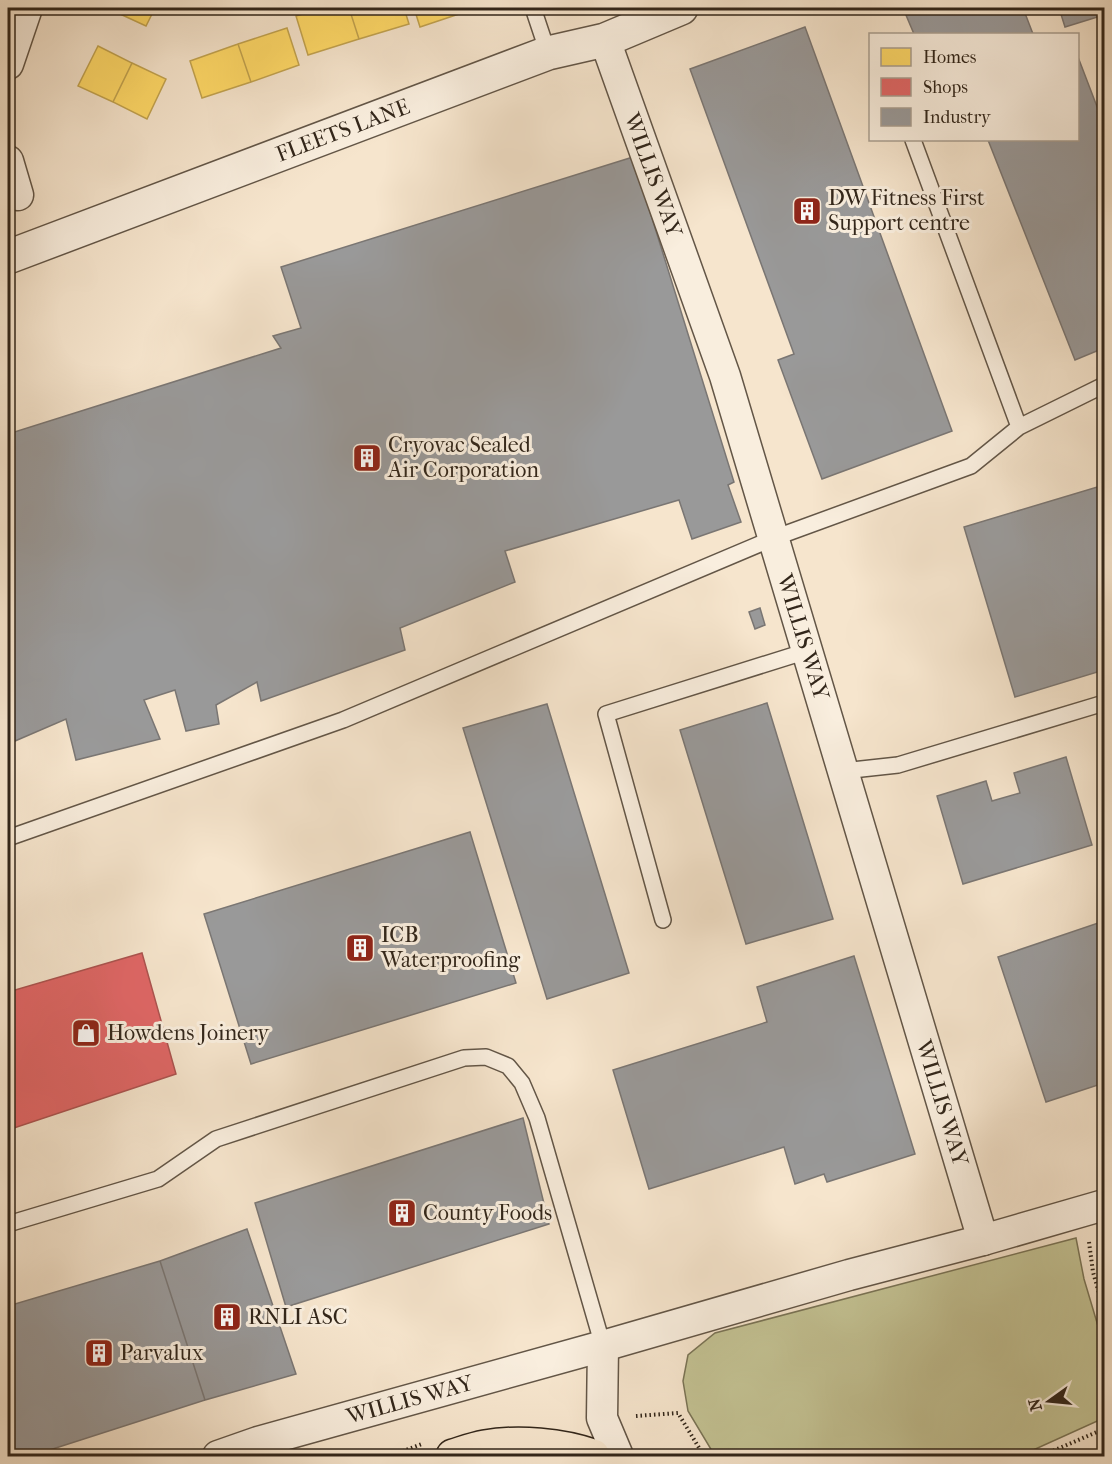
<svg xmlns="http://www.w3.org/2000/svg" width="1112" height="1464" font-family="'IM FELL French Canon',serif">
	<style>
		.green { fill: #c3c293; stroke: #7a7456; stroke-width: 1.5 }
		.homes { fill: #ffd966; stroke: #c2a34f; stroke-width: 1.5 }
		.shops { fill: #e06666; stroke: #ac534f; stroke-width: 1.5 }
		.industry { fill: #999; stroke: #7a7673; stroke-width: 1.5 }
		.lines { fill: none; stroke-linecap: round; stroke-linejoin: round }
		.service-casing { stroke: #635647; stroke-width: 18 }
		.minor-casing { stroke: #635647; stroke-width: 33 }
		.tertiary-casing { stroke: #635647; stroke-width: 36 }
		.primary-casing { stroke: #32261a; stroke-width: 36 }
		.path { stroke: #32261a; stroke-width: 4; stroke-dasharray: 1.5 3; stroke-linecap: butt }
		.service { stroke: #f9eede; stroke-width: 15 }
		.minor { stroke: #f9eede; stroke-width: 30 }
		.tertiary { stroke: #f9eede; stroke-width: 33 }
		.primary { stroke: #f6e5cd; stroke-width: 33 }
		.labels { text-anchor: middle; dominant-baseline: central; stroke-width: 6; stroke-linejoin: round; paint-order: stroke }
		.street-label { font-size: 22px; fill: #32261a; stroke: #f9eede }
		.poi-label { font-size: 22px; fill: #32261a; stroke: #f9eede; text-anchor: start }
	</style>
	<rect width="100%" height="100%" fill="#f6e5cd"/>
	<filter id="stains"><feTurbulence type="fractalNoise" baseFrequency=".00333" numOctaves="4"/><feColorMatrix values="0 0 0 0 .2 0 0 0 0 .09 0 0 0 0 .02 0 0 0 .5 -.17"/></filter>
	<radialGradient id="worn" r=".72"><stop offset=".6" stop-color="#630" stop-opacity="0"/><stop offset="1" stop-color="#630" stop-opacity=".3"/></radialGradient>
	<path class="green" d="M1076,1238L1084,1279L1104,1346V1418L1020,1456H715L688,1411L683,1381L688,1355L715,1333Z"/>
	<path class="homes" d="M107,8H155L146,26Z
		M323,8H349L359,39L308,55L296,16Z
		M349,8H404L409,24L359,39Z
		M414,8H467L468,11L420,27Z
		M287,28L299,65L251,82L238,44Z
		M238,44L251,82L202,98L190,61Z
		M98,46L132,63L113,102L78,86Z
		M132,63L166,79L147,119L113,102Z"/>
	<path class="shops" d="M142,953L176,1074L8,1130V992Z"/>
	<path class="industry" d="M903,8H1023L1033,34H914Z
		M1059,8H1104V15L1065,27Z
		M805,27L952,431L822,479L778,360L794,354L690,69Z
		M1078,57L1104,125V348L1075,360L988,140H1078Z
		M633,157L734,482L728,485L741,522L692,539L679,500L505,551L515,582L400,628L405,650L261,701L257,682L216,705L219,724L186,731L175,690L144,700L160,739L76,760L66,719L8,744V434L281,348L273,336L301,328L281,267Z
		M1104,485V670L1015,697L964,527Z
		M760,608L765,625L755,629L749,612Z
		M767,703L833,919L746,944L680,730Z
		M547,704L629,973L547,999L463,728Z
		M1066,757L1092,845L963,884L937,796L986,781L992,801L1020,793L1014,773Z
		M470,832L516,983L251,1064L204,914Z
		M1104,921V1083L1046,1102L998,957Z
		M854,956L915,1154L827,1182L824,1174L795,1184L784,1147L649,1189L613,1070L767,1022L757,987Z
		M523,1118L549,1224L286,1307L255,1203Z
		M247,1229L296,1374L205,1400L160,1261Z
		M160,1261L205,1400L31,1456H8V1306Z"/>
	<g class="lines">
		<g class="service-casing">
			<path id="service" d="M533,8L548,53
				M913,140L1019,427
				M843,771L898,765L1104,703
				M8,838L343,720L774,538L971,466L1019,427L1104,385
				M663,920L606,714L807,651
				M8,1224L158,1179L216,1139L464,1058L486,1057L508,1066L522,1083L537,1118L603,1346"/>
		</g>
		<g class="minor-casing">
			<g id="minor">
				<path d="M8,64L27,8"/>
				<path d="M8,161L18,195"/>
				<path d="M983,1240L1104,1205"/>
				<path d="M603,1346L602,1418L618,1456"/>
				<path id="s1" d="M218,1456L258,1442L603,1346L849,1275L983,1240L725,376L605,40"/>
			</g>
		</g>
		<g class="tertiary-casing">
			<g id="tertiary">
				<path id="s2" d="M8,257L548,53L605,40L681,8"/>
			</g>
		</g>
		<g class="primary-casing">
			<path id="primary" d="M453,1456C463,1453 474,1449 485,1447C518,1441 562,1445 593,1456"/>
		</g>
		<path class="path" d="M1089,1242L1093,1272L1104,1311
			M636,1416L678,1413L704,1456
			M390,1456L422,1444
			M1041,1456L1104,1429"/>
		<use href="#service" class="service"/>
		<use href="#minor" class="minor"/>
		<use href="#tertiary" class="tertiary"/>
		<use href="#primary" class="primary"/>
	</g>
	<defs>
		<g id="building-square" transform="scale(1.5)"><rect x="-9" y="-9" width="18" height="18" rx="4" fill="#8f2418" stroke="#f9eede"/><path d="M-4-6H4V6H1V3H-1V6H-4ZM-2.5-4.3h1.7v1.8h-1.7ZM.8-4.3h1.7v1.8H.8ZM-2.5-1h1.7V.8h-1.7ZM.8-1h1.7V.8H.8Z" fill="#fff"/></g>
		<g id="shop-square" transform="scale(1.5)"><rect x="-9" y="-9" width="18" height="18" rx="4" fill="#8f2418" stroke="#f9eede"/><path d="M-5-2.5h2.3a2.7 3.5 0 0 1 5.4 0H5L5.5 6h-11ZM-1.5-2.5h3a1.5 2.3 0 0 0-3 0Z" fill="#fff"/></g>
	</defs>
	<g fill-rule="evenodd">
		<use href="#building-square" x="807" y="211"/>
		<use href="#building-square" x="367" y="458"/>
		<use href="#building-square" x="360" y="948"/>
		<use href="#shop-square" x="86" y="1033"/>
		<use href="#building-square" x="402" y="1213"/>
		<use href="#building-square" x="227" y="1317"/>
		<use href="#building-square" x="99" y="1353"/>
	</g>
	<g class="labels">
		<g class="street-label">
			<text stroke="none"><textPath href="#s2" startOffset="358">FLEETS LANE</textPath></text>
			<text transform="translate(653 175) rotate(70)">WILLIS WAY</text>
			<text transform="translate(803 637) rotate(73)">WILLIS WAY</text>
			<text transform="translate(942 1103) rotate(73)">WILLIS WAY</text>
			<text stroke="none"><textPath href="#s1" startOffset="200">WILLIS WAY</textPath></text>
		</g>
		<g class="poi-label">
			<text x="828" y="198">DW Fitness First<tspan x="828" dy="25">Support centre</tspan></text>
			<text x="388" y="445">Cryovac Sealed<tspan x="388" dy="25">Air Corporation</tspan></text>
			<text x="381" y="935">ICB<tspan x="381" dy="25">Waterproofing</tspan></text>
			<text x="107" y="1033">Howdens Joinery</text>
			<text x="423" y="1213">County Foods</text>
			<text x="248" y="1317">RNLI ASC</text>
			<text x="120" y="1353">Parvalux</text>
		</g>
	</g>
	<rect width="1112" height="1464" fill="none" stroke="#f6e5cd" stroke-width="30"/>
	<rect x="9" y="9" width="1094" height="1446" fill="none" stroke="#32261a" stroke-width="3"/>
	<rect x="15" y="15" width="1082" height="1434" fill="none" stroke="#32261a" stroke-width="1.5"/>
	<rect x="869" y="33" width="210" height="108" fill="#f9eede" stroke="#a99e90" stroke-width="1.5"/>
	<rect x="881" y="48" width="30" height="18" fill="#ffd966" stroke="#a99e90" stroke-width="1.5"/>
	<text x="923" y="63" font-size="18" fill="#32261a">Homes</text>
	<rect x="881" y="78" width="30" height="18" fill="#e06666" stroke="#a99e90" stroke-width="1.5"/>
	<text x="923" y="93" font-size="18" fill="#32261a">Shops</text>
	<rect x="881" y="108" width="30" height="18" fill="#999999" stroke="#a99e90" stroke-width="1.5"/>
	<text x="923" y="123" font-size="18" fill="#32261a">Industry</text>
	<g transform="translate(1049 1401) rotate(255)" stroke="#f9eede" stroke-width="4.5" paint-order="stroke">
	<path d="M0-4.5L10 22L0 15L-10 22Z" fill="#32261a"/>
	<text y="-9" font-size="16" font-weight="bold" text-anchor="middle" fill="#32261a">N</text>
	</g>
	<rect width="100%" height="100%" filter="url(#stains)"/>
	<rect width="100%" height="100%" fill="url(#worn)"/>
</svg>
